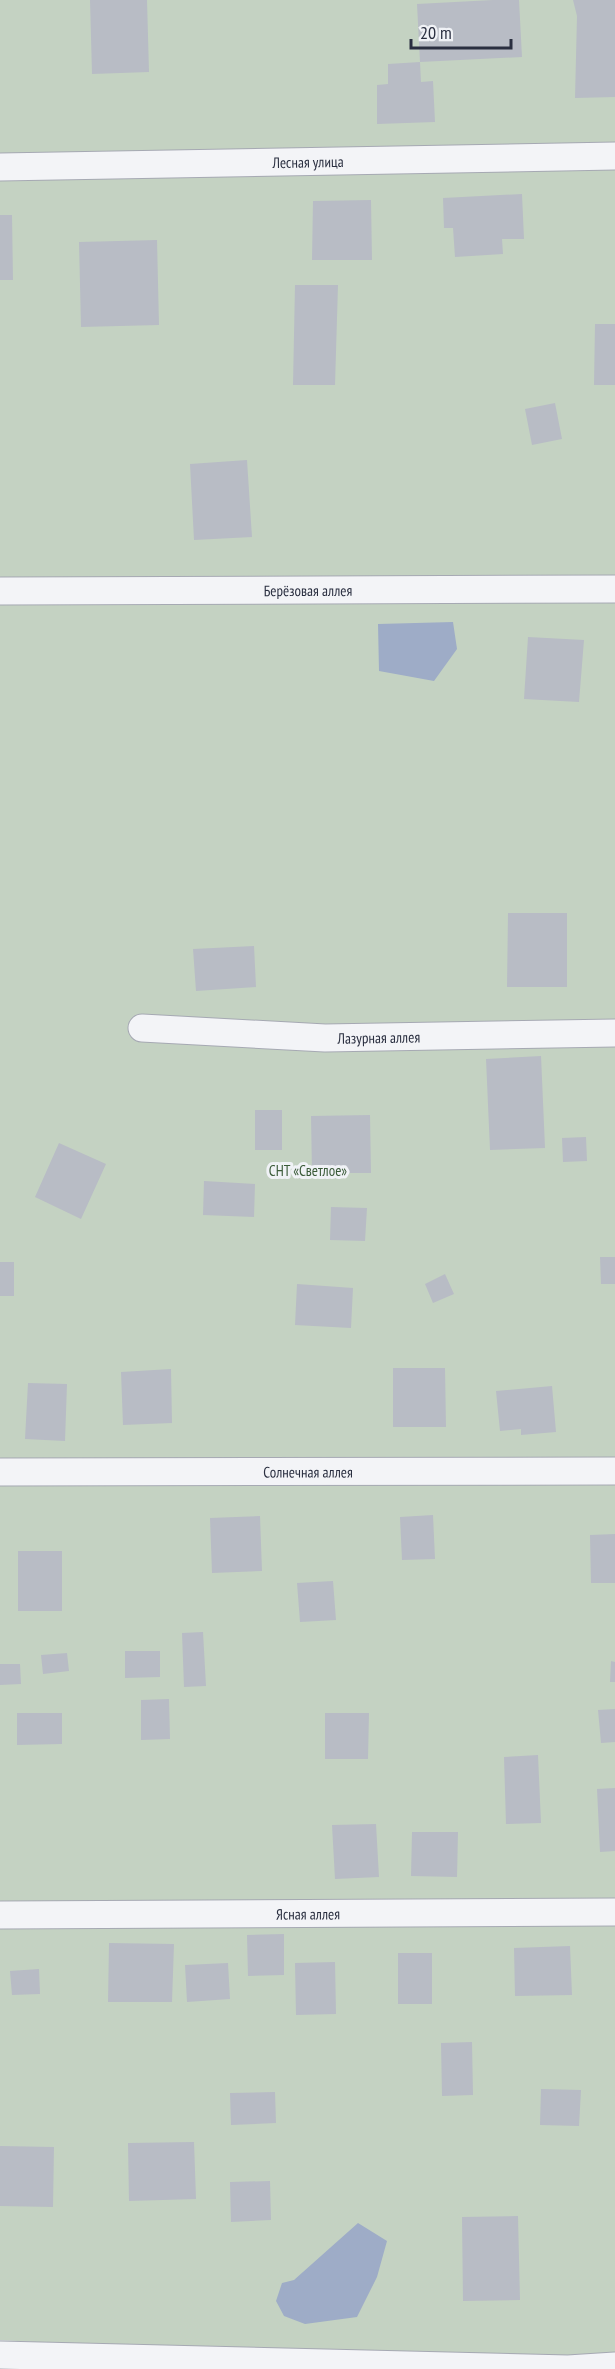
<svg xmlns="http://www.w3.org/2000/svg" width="615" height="2369" font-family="'PT Sans Narrow',sans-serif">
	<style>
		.green { fill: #c4d2c2 }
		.water { fill: #9eacc7 }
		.building { fill: #b8bcc5 }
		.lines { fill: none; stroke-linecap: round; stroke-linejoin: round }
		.street-casing { stroke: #a6a9b3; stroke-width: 29 }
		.street { stroke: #f3f4f7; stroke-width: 27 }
		.labels { text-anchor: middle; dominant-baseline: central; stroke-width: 6; stroke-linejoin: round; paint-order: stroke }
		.street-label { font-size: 15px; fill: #2a2f40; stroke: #f0f2f6 }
		.park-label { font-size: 15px; fill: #3a5a38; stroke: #f0f2f6 }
	</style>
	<rect width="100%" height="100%" fill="#e1e3e9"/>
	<path class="green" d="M0,0H615V2369H509L0,2340Z"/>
	<path class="water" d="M453,622L457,649L434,681L379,671L378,624Z
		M358,2223L387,2241L377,2277L357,2317L305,2324L284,2316L276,2301L282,2283L294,2280Z"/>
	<path class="building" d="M90,0H147L149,72L92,74Z
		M493,0H519L522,57L420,62L417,4Z
		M573,0H615V97L575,98L577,16Z
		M420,62L421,82L433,81L435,122L377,124V85L388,84V64Z
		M522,194L524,239H502L503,254L455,257L453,228H444L443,198Z
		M371,200L372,260H312L313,201Z
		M0,215H12L13,280H0Z
		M157,240L159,325L81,327L79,242Z
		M295,285H338L335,385H293Z
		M595,324H615V385H594Z
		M555,403L562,439L532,445L525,409Z
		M247,460L252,537L194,540L190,464Z
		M528,637L584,640L579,702L524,699Z
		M508,913H567V987H507Z
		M254,946L256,987L196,991L193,949Z
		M541,1056L545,1148L490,1150L486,1059Z
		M255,1110H282V1150H255Z
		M370,1115L371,1173H312L311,1116Z
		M586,1137L587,1161L563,1162L562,1138Z
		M59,1143L106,1164L81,1219L35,1197Z
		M204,1181L255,1184L254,1217L203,1215Z
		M331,1207L367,1208L365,1241L330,1240Z
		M600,1257H615V1284H601Z
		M0,1262H14V1296H0Z
		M445,1274L454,1294L433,1303L425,1284Z
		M297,1284L353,1288L351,1328L295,1325Z
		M393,1368H445L446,1427H393Z
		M171,1369L172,1423L123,1425L121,1372Z
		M28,1383L67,1384L65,1441L25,1439Z
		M552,1386L556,1432L521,1435V1429L500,1431L496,1391Z
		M433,1515L435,1559L402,1560L400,1517Z
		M260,1516L262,1571L212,1573L210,1518Z
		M615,1534V1583H591L590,1535Z
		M18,1551H62V1611H18Z
		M333,1581L336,1620L300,1622L297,1583Z
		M203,1632L206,1686L184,1687L182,1633Z
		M125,1651H160V1677L125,1678Z
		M67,1653L69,1671L43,1674L41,1655Z
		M611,1661L615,1662V1682H610Z
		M0,1664H20L21,1684L0,1685Z
		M169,1699L170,1739L141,1740V1700Z
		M615,1709V1742L601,1743L598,1710Z
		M17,1713H62V1744L17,1745Z
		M325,1713H369L368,1759H325Z
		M538,1755L541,1823L506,1824L504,1757Z
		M615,1788V1851L600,1852L597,1789Z
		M376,1824L379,1877L335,1879L332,1825Z
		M412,1832H458L457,1877L411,1876Z
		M284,1934V1975L248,1976L247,1935Z
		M109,1943L174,1944L172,2002H108Z
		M570,1946L572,1995L515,1996L514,1948Z
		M398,1953H432V2004H398Z
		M335,1962L336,2014L296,2015L295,1963Z
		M228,1963L230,1999L187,2002L185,1965Z
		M39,1969L40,1994L12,1995L10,1971Z
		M472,2042L473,2095L442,2096L441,2043Z
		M541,2089L581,2090L579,2126L540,2125Z
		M275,2092L276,2123L231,2125L230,2093Z
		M194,2142L196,2199L129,2201L128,2143Z
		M0,2146L54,2147L53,2207L0,2206Z
		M270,2181L271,2220L231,2222L230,2182Z
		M518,2216L520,2300L463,2301L462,2217Z"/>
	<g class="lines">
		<g class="street-casing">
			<g id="street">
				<path id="s1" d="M0,167L615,156"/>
				<path id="s2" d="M0,591L615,589"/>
				<path id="s3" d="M142,1028L325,1038L615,1033"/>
				<path id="s4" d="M0,1472L615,1471"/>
				<path id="s5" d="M0,1915L615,1912"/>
				<path d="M0,2355L568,2369L615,2366"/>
			</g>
		</g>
		<use href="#street" class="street"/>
	</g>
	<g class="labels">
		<g class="street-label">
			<text stroke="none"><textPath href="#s1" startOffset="308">Лесная улица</textPath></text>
			<text stroke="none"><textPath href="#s2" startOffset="308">Берёзовая аллея</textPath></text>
			<text stroke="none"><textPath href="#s3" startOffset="237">Лазурная аллея</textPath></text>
			<text stroke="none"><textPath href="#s4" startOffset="308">Солнечная аллея</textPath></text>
			<text stroke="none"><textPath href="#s5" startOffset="308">Ясная аллея</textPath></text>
		</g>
		<g class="park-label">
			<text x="308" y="1170">СНТ «Светлое»</text>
		</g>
	</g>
	<path d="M411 39v9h100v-9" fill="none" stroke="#2a2f40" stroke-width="3"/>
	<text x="420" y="39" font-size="18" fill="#2a2f40" stroke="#f0f2f6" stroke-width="4.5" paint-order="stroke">20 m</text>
</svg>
